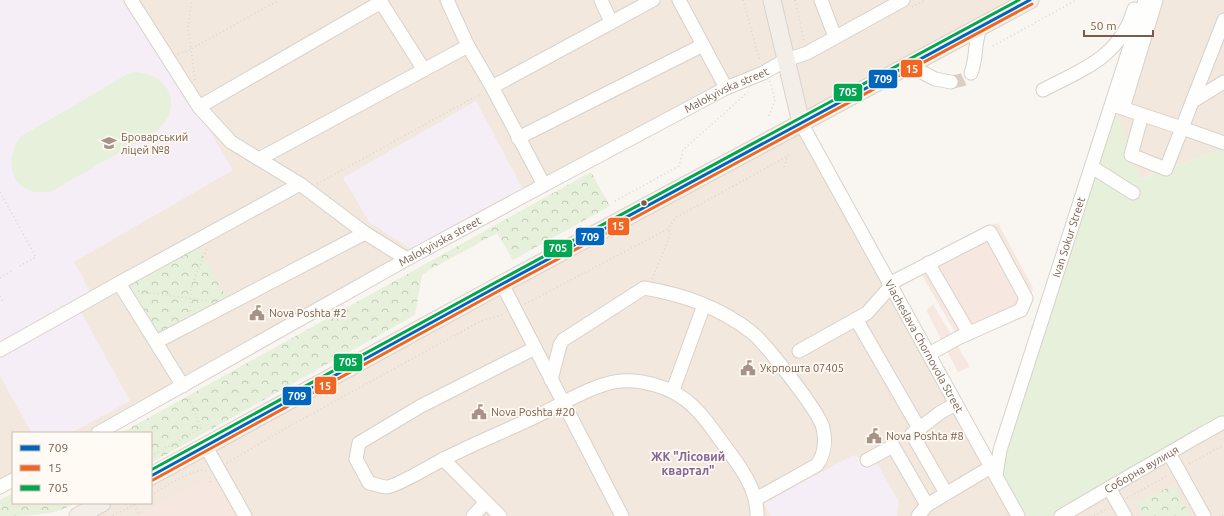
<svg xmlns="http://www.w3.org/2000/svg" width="1224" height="516" font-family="Ubuntu,sans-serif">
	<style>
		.residential { fill: #f2e8de }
		.commercial { fill: #f6e8e1 }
		.education { fill: #f6eef6 }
		.green { fill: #e7f0db }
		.forest { fill: url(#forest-crowns) }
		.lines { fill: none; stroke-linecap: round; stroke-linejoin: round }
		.minor-tunnel { stroke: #d9cfc7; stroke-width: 13; stroke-dasharray: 13 6; stroke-linecap: butt }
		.minor-casing { stroke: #d7d1cb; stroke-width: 15 }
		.major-casing { stroke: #dad1cc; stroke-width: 19 }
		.path { stroke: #dcd5d0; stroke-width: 1.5; stroke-dasharray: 1 3; stroke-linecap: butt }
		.minor { stroke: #fefefd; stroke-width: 13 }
		.major { stroke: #f3eee8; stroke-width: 17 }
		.bus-1-casing { stroke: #fffaf3; stroke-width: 6 }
		.bus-2-casing { stroke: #fffaf3; stroke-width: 6 }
		.bus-3-casing { stroke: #fffaf3; stroke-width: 6 }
		.bus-1 { stroke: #0065bd; stroke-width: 3 }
		.bus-2 { stroke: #f26522; stroke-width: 3 }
		.bus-3 { stroke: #00a651; stroke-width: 3 }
		.bus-dot { fill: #7a5c4d; stroke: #fffaf3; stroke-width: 1.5 }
		.labels { text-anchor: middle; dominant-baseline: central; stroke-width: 3.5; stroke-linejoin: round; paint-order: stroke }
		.street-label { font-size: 11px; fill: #7a5c4d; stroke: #fffaf3 }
		.poi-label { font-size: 11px; fill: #7a5c4d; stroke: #fffaf3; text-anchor: start }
		.neighbourhood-label { font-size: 12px; font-weight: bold; fill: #846695; stroke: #fffaf3 }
		.line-badge { stroke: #fffaf3; stroke-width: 1.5 }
		.badge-label { font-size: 11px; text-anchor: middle; font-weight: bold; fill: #fff }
	</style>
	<defs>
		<pattern id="forest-crowns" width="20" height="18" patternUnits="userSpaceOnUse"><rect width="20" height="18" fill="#e7f0db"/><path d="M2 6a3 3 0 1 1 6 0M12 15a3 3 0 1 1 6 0" fill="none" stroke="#c0c6b4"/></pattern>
	</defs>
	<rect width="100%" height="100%" fill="#f9f5f0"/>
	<path class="residential" d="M0,0H1030L801,123L1018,516H78L102,503H151V476L801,123L786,60L98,433H13V480L0,487Z
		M1145,0H1224V149L1139,179L1113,105Z
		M1224,423V516H1061Z"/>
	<path class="commercial" d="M998,223L1033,288L1025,317L960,341L915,263L981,229Z
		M933,304L970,367L958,372L926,310Z
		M212,475L234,516H138Z"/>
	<path class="education" d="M0,0H131L233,170L74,262L94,298L78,307L130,401L71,433H32L0,376Z
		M476,101L523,189L413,250L370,223L343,178Z
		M853,455L878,465L899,502L897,516H771L764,503Z"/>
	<path class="green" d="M136,72C170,74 183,106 158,130L52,191C16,200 0,165 20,137L126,75Z
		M1113,105L1140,179L1224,149V423L1061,516H1018L996,475Z"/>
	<path class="forest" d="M591,172L610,206L513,260L497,233L422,274L415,315L151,463V433H121Z
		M194,247L199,249L228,300L160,337L129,291V284Z
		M1174,485L1190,516H1143L1135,503Z
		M13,493V503H74C57,516 24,516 0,516V500Z"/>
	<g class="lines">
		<path class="minor-tunnel" d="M951,82C960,81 965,80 971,73"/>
		<g class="minor-casing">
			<g id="minor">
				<path d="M131,0L199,107L231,142L300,184L365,233L407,259"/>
				<path d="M447,0L468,46"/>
				<path d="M601,0L611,22"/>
				<path d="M679,0L726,88"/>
				<path d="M821,0L835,37"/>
				<path d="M910,66L935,79L951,82"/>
				<path d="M971,73C977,58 974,44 980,28"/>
				<path d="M492,87L653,0"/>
				<path d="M1043,90C1083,69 1120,57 1134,9"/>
				<path d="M1193,101L1224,82"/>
				<path d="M1113,105L1182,128L1224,20"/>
				<path d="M199,107L381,2L424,70"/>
				<path d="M1123,108L1156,0"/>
				<path d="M1142,115L1131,155L1166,169L1182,128L1224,143"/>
				<path id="s1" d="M801,123L1018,516"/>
				<path d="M518,138L703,45"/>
				<path d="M259,159L468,46L492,87L544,185"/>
				<path d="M1092,167L1133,193"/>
				<path d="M928,263L969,333"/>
				<path d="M502,284L622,516"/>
				<path d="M889,284L990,232L1026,298L1021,310L958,338L929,354"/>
				<path d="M856,319L920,430"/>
				<path d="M156,342L365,233"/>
				<path d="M535,348L421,406L359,443L356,459L369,483C375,484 381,487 387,487C395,487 434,464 444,459C476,442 511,429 543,413C564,403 584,390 606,384C618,380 629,380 642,382C678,388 696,405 716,434C733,458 758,485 757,516"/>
				<path d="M0,350L119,283"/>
				<path d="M799,351L867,313L891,286"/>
				<path d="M551,380L560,345L563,340L644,288C681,294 720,308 750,331C764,341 820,413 823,428C826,442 825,453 817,465L756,499"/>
				<path d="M183,386L119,283L300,184"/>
				<path d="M673,390L704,305"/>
				<path id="s2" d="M98,433L407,259L544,185L726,88L763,73L786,60L807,53L903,0"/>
				<path d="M205,445L245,516"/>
				<path d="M1169,453L1204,516"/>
				<path d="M443,459L500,516"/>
				<path d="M867,460L893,446L927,505"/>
				<path id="s3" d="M996,475L1000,450L1145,0"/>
				<path d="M0,487L13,480"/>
				<path d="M1109,488L1125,516"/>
				<path d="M946,493L912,434L941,412L956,404"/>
				<path d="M473,516L486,502"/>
				<path d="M918,516L927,505L991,467"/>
				<path id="s4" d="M1061,516L1202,434L1222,423H1224"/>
			</g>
		</g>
		<g class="major-casing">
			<path id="major" d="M772,0L801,123
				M151,476L502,284L1030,0
				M78,516L102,503"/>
		</g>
		<path class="path" d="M743,0L760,61
			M795,0L804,41
			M912,7L926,0
			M993,46L1076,0
			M178,54L191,49L188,27L192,0
			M195,80L191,49L279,0
			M769,116L775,100L770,81
			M784,167L789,153
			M317,184L482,93
			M0,192L36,257L18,267
			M615,201L679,166L683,150L748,92
			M0,278L13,270
			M652,279L671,233L668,229
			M138,291L209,301
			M0,296L2,300L0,301
			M525,304L668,229L675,218L788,156
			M190,311L191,288L207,248
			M151,456L201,428L188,396
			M227,463L286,428L481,321L505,314
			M1189,464L1224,445
			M210,477V483
			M151,495C164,488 193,467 207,471
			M1127,498L1169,475
			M134,505L140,516
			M113,516L137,503
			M1094,516L1108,508
			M1222,516L1224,515"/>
		<use href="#minor" class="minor"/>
		<use href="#major" class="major"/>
		<g class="bus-1-casing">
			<path id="bus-1" d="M151,476L502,284L1030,0"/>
		</g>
		<g class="bus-2-casing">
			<path id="bus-2" d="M153,480L504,288L1032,4"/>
		</g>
		<g class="bus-3-casing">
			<path id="bus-3" d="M151,470L500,280L1019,0"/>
		</g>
		<use href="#bus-1" class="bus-1"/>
		<use href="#bus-2" class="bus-2"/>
		<use href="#bus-3" class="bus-3"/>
	</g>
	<defs>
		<g id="school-bare" transform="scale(1.2)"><path d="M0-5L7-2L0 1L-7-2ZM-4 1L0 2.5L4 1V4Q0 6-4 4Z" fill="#a69286" stroke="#fffaf3" stroke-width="2.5" paint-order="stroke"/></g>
		<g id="civic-bare" transform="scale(1.2)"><path d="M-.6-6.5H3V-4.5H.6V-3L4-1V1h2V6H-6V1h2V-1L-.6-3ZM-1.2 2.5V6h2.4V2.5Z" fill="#a69286" stroke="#fffaf3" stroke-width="2.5" paint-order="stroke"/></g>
	</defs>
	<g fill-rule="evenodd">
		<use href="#school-bare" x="109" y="143"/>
		<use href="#civic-bare" x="257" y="313"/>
		<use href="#civic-bare" x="748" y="368"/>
		<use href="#civic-bare" x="479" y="412"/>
		<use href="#civic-bare" x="874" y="436"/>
	</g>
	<circle class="bus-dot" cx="644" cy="203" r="3.5"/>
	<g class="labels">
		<g class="street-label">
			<text stroke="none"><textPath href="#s2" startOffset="716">Malokyivska street</textPath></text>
			<text stroke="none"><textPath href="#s3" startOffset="249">Ivan Sokur Street</textPath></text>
			<text stroke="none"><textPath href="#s2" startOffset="392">Malokyivska street</textPath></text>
			<text stroke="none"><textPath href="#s1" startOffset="255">Viacheslava Chornovola Street</textPath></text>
			<text stroke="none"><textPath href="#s4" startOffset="93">Соборна вулиця</textPath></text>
		</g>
		<g class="poi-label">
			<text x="121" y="137">Броварський<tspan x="121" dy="13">ліцей №8</tspan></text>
			<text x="269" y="313">Nova Poshta #2</text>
			<text x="760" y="368">Укрпошта 07405</text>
			<text x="491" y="412">Nova Poshta #20</text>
			<text x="886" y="436">Nova Poshta #8</text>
		</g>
		<g class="neighbourhood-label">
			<text x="688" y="456">ЖК "Лісовий<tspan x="688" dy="14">квартал"</tspan></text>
		</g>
	</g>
	<g class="line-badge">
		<rect x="900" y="59" width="23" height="19" rx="4" fill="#f26522"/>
		<rect x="868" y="69" width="30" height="20" rx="4" fill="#0065bd"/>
		<rect x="833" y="83" width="30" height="19" rx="4" fill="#00a651"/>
		<rect x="607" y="217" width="23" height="19" rx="4" fill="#f26522"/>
		<rect x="575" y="227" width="30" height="19" rx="4" fill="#0065bd"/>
		<rect x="543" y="239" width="30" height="19" rx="4" fill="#00a651"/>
		<rect x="333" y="353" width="30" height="19" rx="4" fill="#00a651"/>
		<rect x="314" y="376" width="23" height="19" rx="4" fill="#f26522"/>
		<rect x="282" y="386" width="30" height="20" rx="4" fill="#0065bd"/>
	</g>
	<g class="badge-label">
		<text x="912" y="73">15</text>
		<text x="883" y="83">709</text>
		<text x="848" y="96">705</text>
		<text x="618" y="230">15</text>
		<text x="590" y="241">709</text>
		<text x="558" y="252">705</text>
		<text x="348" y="366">705</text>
		<text x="325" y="390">15</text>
		<text x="297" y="400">709</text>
	</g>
	<rect x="12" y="432" width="140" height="72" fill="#fffaf3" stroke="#cabbb1"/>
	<rect x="20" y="445" width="20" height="6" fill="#0065bd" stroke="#cabbb1"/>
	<text x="48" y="452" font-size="12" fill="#7a5c4d">709</text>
	<rect x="20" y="465" width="20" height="6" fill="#f26522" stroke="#cabbb1"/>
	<text x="48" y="472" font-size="12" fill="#7a5c4d">15</text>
	<rect x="20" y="485" width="20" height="6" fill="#00a651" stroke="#cabbb1"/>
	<text x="48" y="492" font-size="12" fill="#7a5c4d">705</text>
	<path d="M1084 30v6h69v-6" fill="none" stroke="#7a5c4d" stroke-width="2"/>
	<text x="1090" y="30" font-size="12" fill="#7a5c4d" stroke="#fffaf3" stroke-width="3" paint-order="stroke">50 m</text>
</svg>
